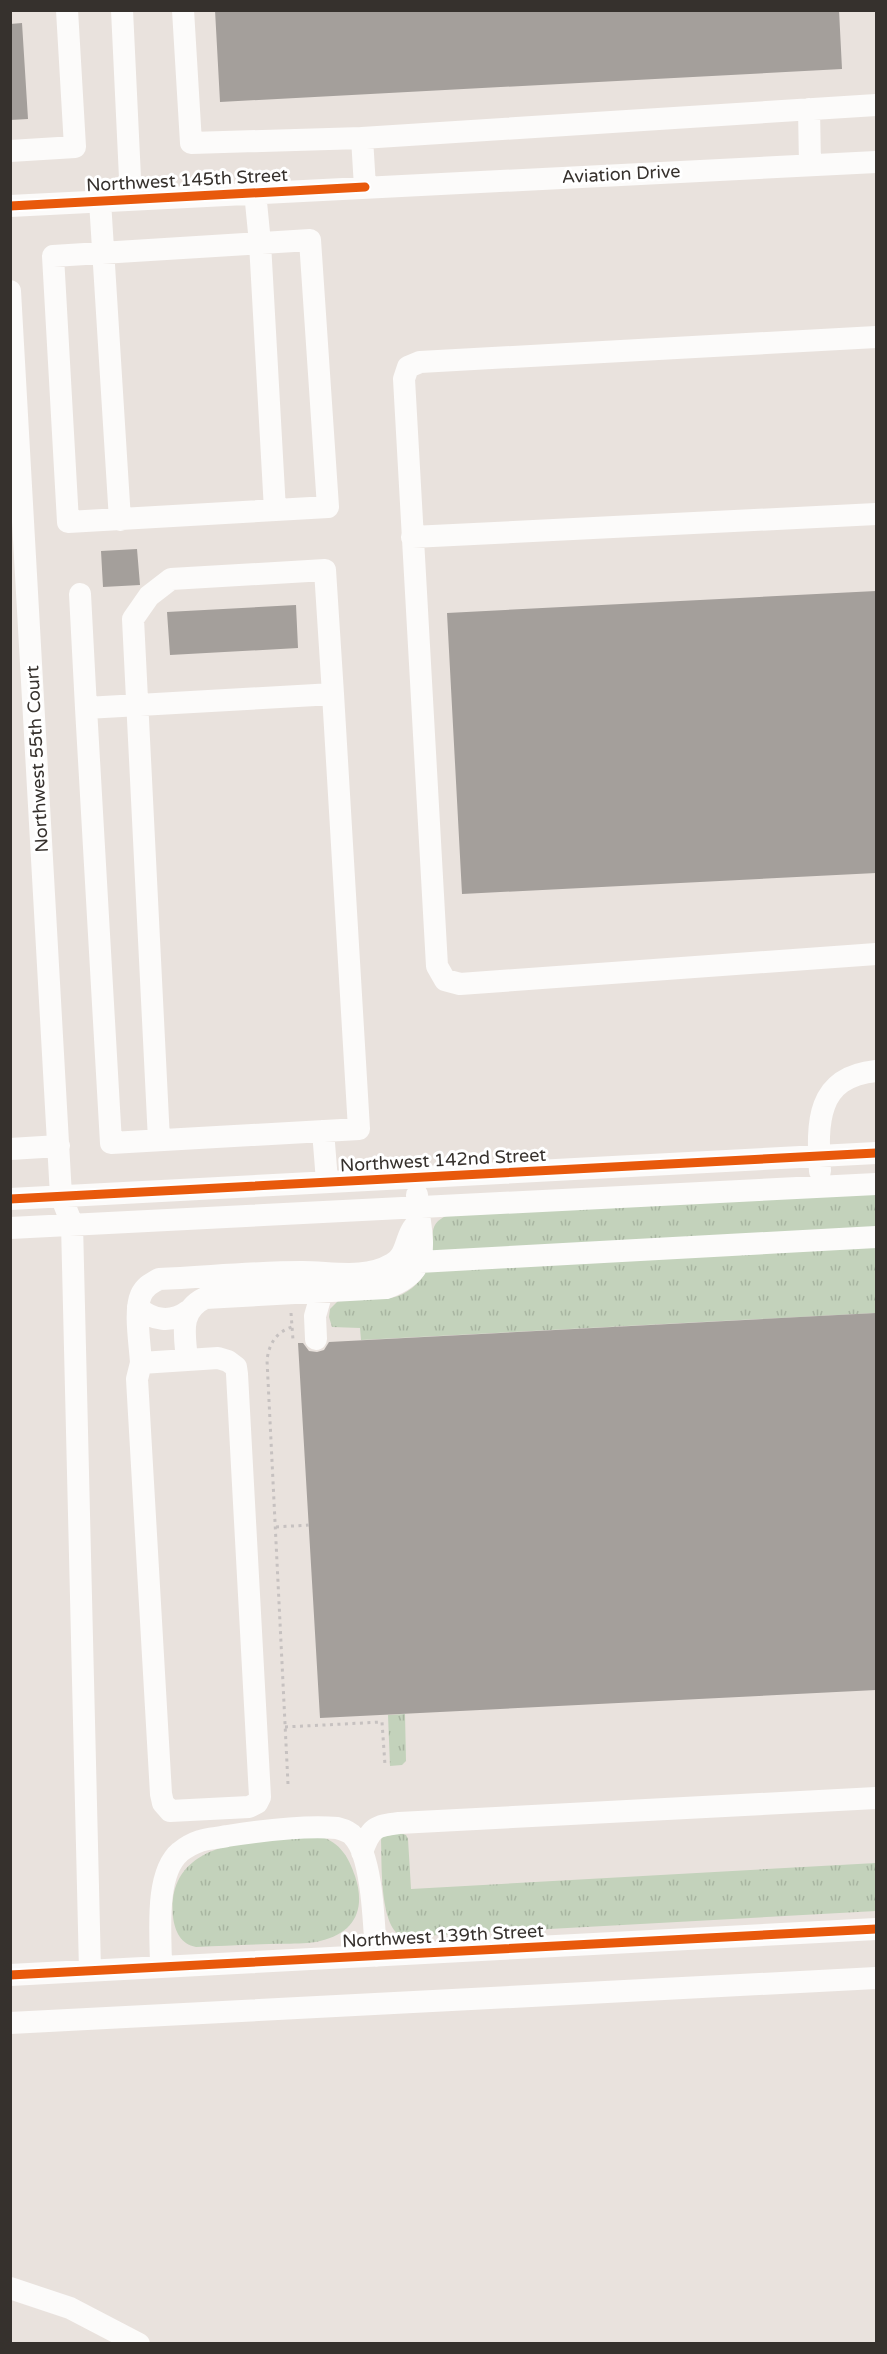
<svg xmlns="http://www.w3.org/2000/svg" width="887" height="2354" font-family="'Varela Round',sans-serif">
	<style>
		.grass { fill: url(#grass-tufts) }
		.building { fill: #a49f9b }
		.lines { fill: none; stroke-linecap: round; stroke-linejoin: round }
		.path { stroke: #c6c1c0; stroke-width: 3; stroke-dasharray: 3 4.5; stroke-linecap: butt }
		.minor { stroke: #fcfbfa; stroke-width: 22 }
		.cycleway-casing { stroke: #fff; stroke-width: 13 }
		.cycleway { stroke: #e8590c; stroke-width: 9 }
		.labels { text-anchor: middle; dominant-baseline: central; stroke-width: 6; stroke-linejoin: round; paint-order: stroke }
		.street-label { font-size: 18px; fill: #36312d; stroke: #fff }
	</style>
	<defs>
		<pattern id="grass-tufts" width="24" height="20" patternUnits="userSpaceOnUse" patternTransform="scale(1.5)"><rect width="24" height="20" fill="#c3d2bb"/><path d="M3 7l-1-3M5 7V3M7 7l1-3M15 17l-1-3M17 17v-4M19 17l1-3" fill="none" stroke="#a8b5a1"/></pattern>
	</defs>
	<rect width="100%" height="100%" fill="#e9e2dd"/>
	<path class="grass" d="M876,1194V1313L361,1340L360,1328L332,1327L329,1317L330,1309L338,1301L391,1298C412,1294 430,1274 432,1252C433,1244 431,1232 435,1225C438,1220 442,1218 446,1216Z
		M405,1714L406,1761L402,1765L390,1766L388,1715Z
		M400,1833L406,1835L408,1839L411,1889L876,1863V1911L404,1937C379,1931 382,1862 381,1840L382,1837Z
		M321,1837C340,1842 349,1858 355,1876C366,1909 355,1933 320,1941C304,1945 285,1943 269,1944C245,1945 221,1946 196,1947C181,1944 175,1932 173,1917C165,1834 266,1840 321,1837Z"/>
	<path class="building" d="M215,10H839L842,69L220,102Z
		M22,23L28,119L10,120V24Z
		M137,549L140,585L103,587L101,551Z
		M876,591V873L462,894L447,613Z
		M296,605L298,648L170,655L167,612Z
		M876,1313V1690L320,1718L298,1343H303L309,1351L317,1352L324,1350L329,1342Z"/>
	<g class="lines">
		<path class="path" d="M291,1313L293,1340
			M276,1527L309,1525
			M285,1727L382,1722L385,1765
			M288,1784L267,1360C269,1344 276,1332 292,1327"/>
		<path class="minor" d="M122,10L131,199
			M183,10L191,143L362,138
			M809,109L810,165
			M10,151L75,147L67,10
			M365,187L362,138L876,105
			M255,192L260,243L275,510
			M100,201L120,520
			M10,206L876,162
			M310,240L328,507L68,522L53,256Z
			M10,291L61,1196L72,1224L90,1970
			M876,337L420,362L408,367L404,379L437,966L445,980L460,984L876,954
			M412,537L876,514
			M80,594L86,708
			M333,694L359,1129L111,1143L86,708Z
			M323,1131L327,1181
			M159,1140L133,619L149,596L171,579L325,570L333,694
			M10,1149L59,1146
			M820,1171C817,1123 816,1077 876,1071
			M10,1199L876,1153
			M10,1228L876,1184
			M419,1262L876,1237
			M138,1307C152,1321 172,1323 188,1311
			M316,1339L315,1316L322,1292
			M218,1358L228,1361L236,1367L237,1374L260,1797L257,1803L249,1807L170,1811L163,1803L161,1794L137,1379L141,1363Z
			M187,1360C185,1335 178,1311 205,1298L386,1288C438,1270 419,1235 417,1195
			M141,1363C140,1344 134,1311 141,1295C145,1286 152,1283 159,1279C206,1277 254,1272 302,1272C332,1272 365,1280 392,1264C409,1255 404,1234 418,1223
			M362,1852C371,1827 375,1826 399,1823L876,1798
			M161,1967C161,1936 154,1874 180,1852C185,1848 194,1843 200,1841C208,1838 219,1838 227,1836C259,1831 305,1825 337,1828C341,1829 350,1832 353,1836C373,1856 374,1928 376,1956
			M10,1975L876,1929
			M10,2023L876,1978
			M10,2288L70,2308L139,2344"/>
		<g class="cycleway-casing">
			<path id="cycleway" d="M10,206L365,187
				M10,1199L876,1153
				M10,1975L876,1929"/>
		</g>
		<use href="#cycleway" class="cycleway"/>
	</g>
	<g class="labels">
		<g class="street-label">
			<text transform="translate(621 174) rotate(-3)">Aviation Drive</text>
			<text transform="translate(187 180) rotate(-3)">Northwest 145th Street</text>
			<text transform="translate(37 759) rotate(-93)">Northwest 55th Court</text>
			<text transform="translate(443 1160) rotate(-3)">Northwest 142nd Street</text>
			<text transform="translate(443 1936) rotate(-3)">Northwest 139th Street</text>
		</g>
	</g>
	<rect width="887" height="2354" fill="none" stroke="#36312d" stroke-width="24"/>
</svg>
